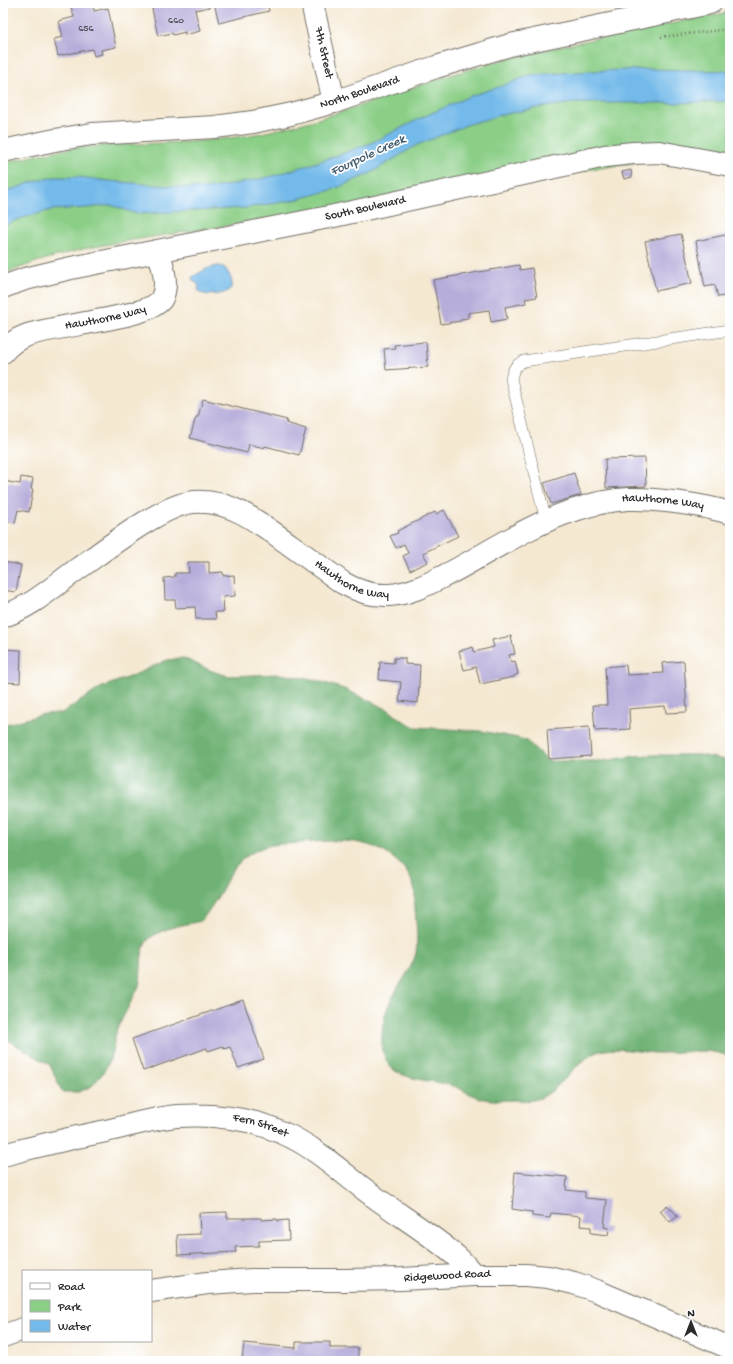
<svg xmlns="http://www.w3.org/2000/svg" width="733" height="1364" font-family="'Gochi Hand',sans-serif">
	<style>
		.green { fill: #8bcf87; stroke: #5b7d59 }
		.forest { fill: #70b274; stroke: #4e6e50 }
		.water { fill: #73baea; stroke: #4f728a }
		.building { fill: #b7adda }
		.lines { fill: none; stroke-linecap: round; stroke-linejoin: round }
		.lane-casing { stroke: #716d65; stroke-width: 12 }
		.street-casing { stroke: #716d65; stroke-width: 24 }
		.secondary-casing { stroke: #716d65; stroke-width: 24 }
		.path { stroke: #716d65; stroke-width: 2.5; stroke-dasharray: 1 3; stroke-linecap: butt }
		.lane { stroke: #fff; stroke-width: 11 }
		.street { stroke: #fff; stroke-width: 22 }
		.secondary { stroke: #fff; stroke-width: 22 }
		.labels { text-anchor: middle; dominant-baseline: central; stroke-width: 3.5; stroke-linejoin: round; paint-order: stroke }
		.number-label { font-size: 10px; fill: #4e4c57 }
		.street-label { font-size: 12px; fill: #2b2b2b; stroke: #fff }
		.water-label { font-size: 13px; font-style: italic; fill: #445d6e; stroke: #fff }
	</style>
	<rect width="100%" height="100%" fill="#fff"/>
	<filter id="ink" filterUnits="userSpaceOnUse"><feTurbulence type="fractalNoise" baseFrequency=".025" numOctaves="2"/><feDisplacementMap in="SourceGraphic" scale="8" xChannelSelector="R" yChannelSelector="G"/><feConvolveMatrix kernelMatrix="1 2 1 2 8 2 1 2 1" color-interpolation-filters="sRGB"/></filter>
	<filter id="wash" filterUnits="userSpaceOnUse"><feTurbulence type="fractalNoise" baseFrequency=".012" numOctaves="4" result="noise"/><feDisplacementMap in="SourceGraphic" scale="16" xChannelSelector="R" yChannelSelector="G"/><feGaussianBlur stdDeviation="0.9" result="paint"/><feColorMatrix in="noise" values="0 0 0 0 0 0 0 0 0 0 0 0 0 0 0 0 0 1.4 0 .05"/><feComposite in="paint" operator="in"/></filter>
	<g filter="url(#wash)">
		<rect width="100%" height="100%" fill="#f4e8d1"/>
		<path class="green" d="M730,12V152L710,151L126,241L83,249L39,261L3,274V163C30,157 57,149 84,147C145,142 206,145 266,132C340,117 409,86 481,66C563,43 647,29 730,12Z"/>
		<path class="forest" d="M183,658L212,671L228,676L280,674L312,679L344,689L389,710L400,719L415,727L481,731L518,738L527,741L548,761H603L635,756L651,755H700L730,761V1057C708,1046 680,1054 656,1053C638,1052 612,1045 595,1053C573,1063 556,1097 533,1100C528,1101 522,1100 517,1100C502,1100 486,1102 472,1095C463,1091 459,1087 450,1085C431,1080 410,1081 394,1070C386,1064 383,1054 382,1045C381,1026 385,1009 395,993C402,980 412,968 416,953C418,940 416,921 415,908C414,902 415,896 415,891C413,881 408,873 402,866C373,836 339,840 301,843C287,844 270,843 257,850C235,861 231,873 220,893C214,903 208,912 201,921C184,925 148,929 143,949C140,961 142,974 139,986L117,1029L110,1060L103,1073L92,1086L79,1092H62L50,1065L3,1037V725L44,714L62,713L102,687L132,676L167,660Z"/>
		<path class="water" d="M651,69L730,71V101L678,103H574L542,107L501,115L469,124L417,145L369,174L332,190L294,200L246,208L137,214L111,205L87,208L51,210L19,219L3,226V193L32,182L54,177H78L109,181L206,189L229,185L273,176L327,159L371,143L425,116L470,96L505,85L530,75L593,71Z
			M217,266C225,266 225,268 229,274C230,277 232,280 232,283C233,296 208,296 200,293L198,289L199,285L193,281L192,277L206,269Z"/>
		<g id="blocks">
			<path class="building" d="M70,3H96L93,4L94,11L108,8L116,47L101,50L102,54L94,56L92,49L58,56L54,39L63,37L59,21L74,17Z
				M152,3H209L210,7L195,10L200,31L185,35V32L173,35L172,33L158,36L152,9H153Z
				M214,3H267L269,11L219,23Z
				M631,170L632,177L624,179L622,172Z
				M681,234L692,283L656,291L645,241Z
				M730,234V295L718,297L715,285L705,287L696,241Z
				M519,265L520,270L532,268L537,297L525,299L526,303L505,307L507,319L491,322L489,310L468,313V318L461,319V321L441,324L433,280Z
				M426,342L428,367L386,370L384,349L395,348L394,345Z
				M203,399L287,420L286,423L306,429L299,455L265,446L264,448L249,444L247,453L190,438L196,417H198Z
				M645,458L646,486L606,488L605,459Z
				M574,473L581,495L551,504L544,483Z
				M21,477L33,479L31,489L33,490L29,512L18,510L15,523L3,521V481L20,484Z
				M444,510L458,536L423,553L428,562L410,570L403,556L408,553L404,544L396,548L390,536L398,533L397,531L435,512L436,514Z
				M3,562L21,565L16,592L3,590Z
				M188,562H209V573L223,572V576L234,575L235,596L223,597L224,612H215L216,619H196L195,607L176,608L175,600H165L164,578L175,577V573H189Z
				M511,636L515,654L509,655L511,662L515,661L518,674L514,676V677L480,684L476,667L464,670L459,651L473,647L474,652L494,647L492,640Z
				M3,649L21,650L20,683L3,682Z
				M394,658H405V664L420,665L418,703L399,701L401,682L379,680L380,662L394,663Z
				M684,661L687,712L666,713L665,706L629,709L630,729L595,731L593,705H607L605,667L626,665L627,675L663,673L662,663Z
				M589,727L591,756L549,759L547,730Z
				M243,1000L264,1059L238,1068L230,1047L224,1049L223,1046L208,1051L207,1048L143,1071L132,1039Z
				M515,1172L567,1177L566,1190L585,1192V1198L607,1200L604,1227L609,1228L608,1235L591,1233V1227L580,1226L581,1216L551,1213L550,1218L532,1216V1212L512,1209Z
				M667,1205L678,1216L670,1222L660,1211Z
				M227,1212V1218H261V1220L277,1219V1221L288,1220L289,1240L259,1241V1246L235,1247L236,1252L178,1255L177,1235L200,1234L199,1213Z
				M296,1342H330V1348H358V1361H242L244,1343L296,1348Z"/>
		</g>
	</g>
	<g filter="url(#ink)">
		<use href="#blocks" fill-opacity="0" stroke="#716d65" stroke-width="1"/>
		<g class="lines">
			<g class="lane-casing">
				<path id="lane" d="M546,521L511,379C513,369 515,365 524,361L730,330"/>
			</g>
			<g class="street-casing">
				<g id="street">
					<path id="s1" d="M312,3L334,102"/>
					<path id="s2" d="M3,287L25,279L71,268L334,216L605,156L633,153L659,152L730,165"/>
					<path id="s3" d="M3,352C9,345 17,339 25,336C50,325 152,319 162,298C169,283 162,266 159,251"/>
					<path id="s4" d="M3,616C32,607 55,585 79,568C106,549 163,504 194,502C231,499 261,524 289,544C307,557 325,570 343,583C357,591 372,596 389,595C410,594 430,583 448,574C490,552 530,524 575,510C592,504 610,500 628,499C656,498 703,505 730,513"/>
					<path id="s5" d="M3,1155C37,1146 71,1138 106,1131C128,1126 154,1118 177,1116C212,1114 251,1118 283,1133C316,1147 343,1174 372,1195C400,1216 431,1234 457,1257C463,1262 468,1269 474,1275"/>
					<path id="s6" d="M151,1291L208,1283L252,1280H344L402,1279L474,1275H526L548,1277L574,1283L597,1291L730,1348"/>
					<path d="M3,1336L23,1329"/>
				</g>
			</g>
			<g class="secondary-casing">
				<g id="secondary">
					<path id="s7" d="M3,151L55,140L92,134L215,127L253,122L291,114L334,102L436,67L510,45L710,3"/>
				</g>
			</g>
			<path class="path" d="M661,37L730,29"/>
			<use href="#lane" class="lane"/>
			<use href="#street" class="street"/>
			<use href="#secondary" class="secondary"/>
		</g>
	</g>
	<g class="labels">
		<g class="number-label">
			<text x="176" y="21">660</text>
			<text x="86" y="29">656</text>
		</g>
		<g class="street-label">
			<text stroke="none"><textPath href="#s1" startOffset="51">7th Street</textPath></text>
			<text stroke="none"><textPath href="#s7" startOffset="363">North Boulevard</textPath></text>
			<text stroke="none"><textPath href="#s2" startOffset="371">South Boulevard</textPath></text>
			<text stroke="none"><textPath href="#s3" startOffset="110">Hawthorne Way</textPath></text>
			<text stroke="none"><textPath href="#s4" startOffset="740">Hawthorne Way</textPath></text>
			<text stroke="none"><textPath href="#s4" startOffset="404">Hawthorne Way</textPath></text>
			<text stroke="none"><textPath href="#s5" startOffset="263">Fern Street</textPath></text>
			<text stroke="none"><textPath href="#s6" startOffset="297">Ridgewood Road</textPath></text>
		</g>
		<g class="water-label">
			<text transform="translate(368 156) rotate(-25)">Fourpole Creek</text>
		</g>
	</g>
	<rect width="733" height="1364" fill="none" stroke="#fff" stroke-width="16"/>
	<rect x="22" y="1270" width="130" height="72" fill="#ffffff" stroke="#aaaaaa"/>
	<rect x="30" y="1283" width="20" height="6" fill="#ffffff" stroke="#aaaaaa"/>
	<text x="58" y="1290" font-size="12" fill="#2b2b2b">Road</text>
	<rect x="30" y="1300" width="20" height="12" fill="#8bcf87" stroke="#aaaaaa"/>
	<text x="58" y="1310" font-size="12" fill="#2b2b2b">Park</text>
	<rect x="30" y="1320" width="20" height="12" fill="#73baea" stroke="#aaaaaa"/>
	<text x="58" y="1330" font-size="12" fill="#2b2b2b">Water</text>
	<g transform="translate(691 1322)" stroke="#ffffff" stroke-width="3" paint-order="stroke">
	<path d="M0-3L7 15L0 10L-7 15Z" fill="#2b2b2b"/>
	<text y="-6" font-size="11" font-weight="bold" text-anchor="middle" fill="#2b2b2b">N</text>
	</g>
</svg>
